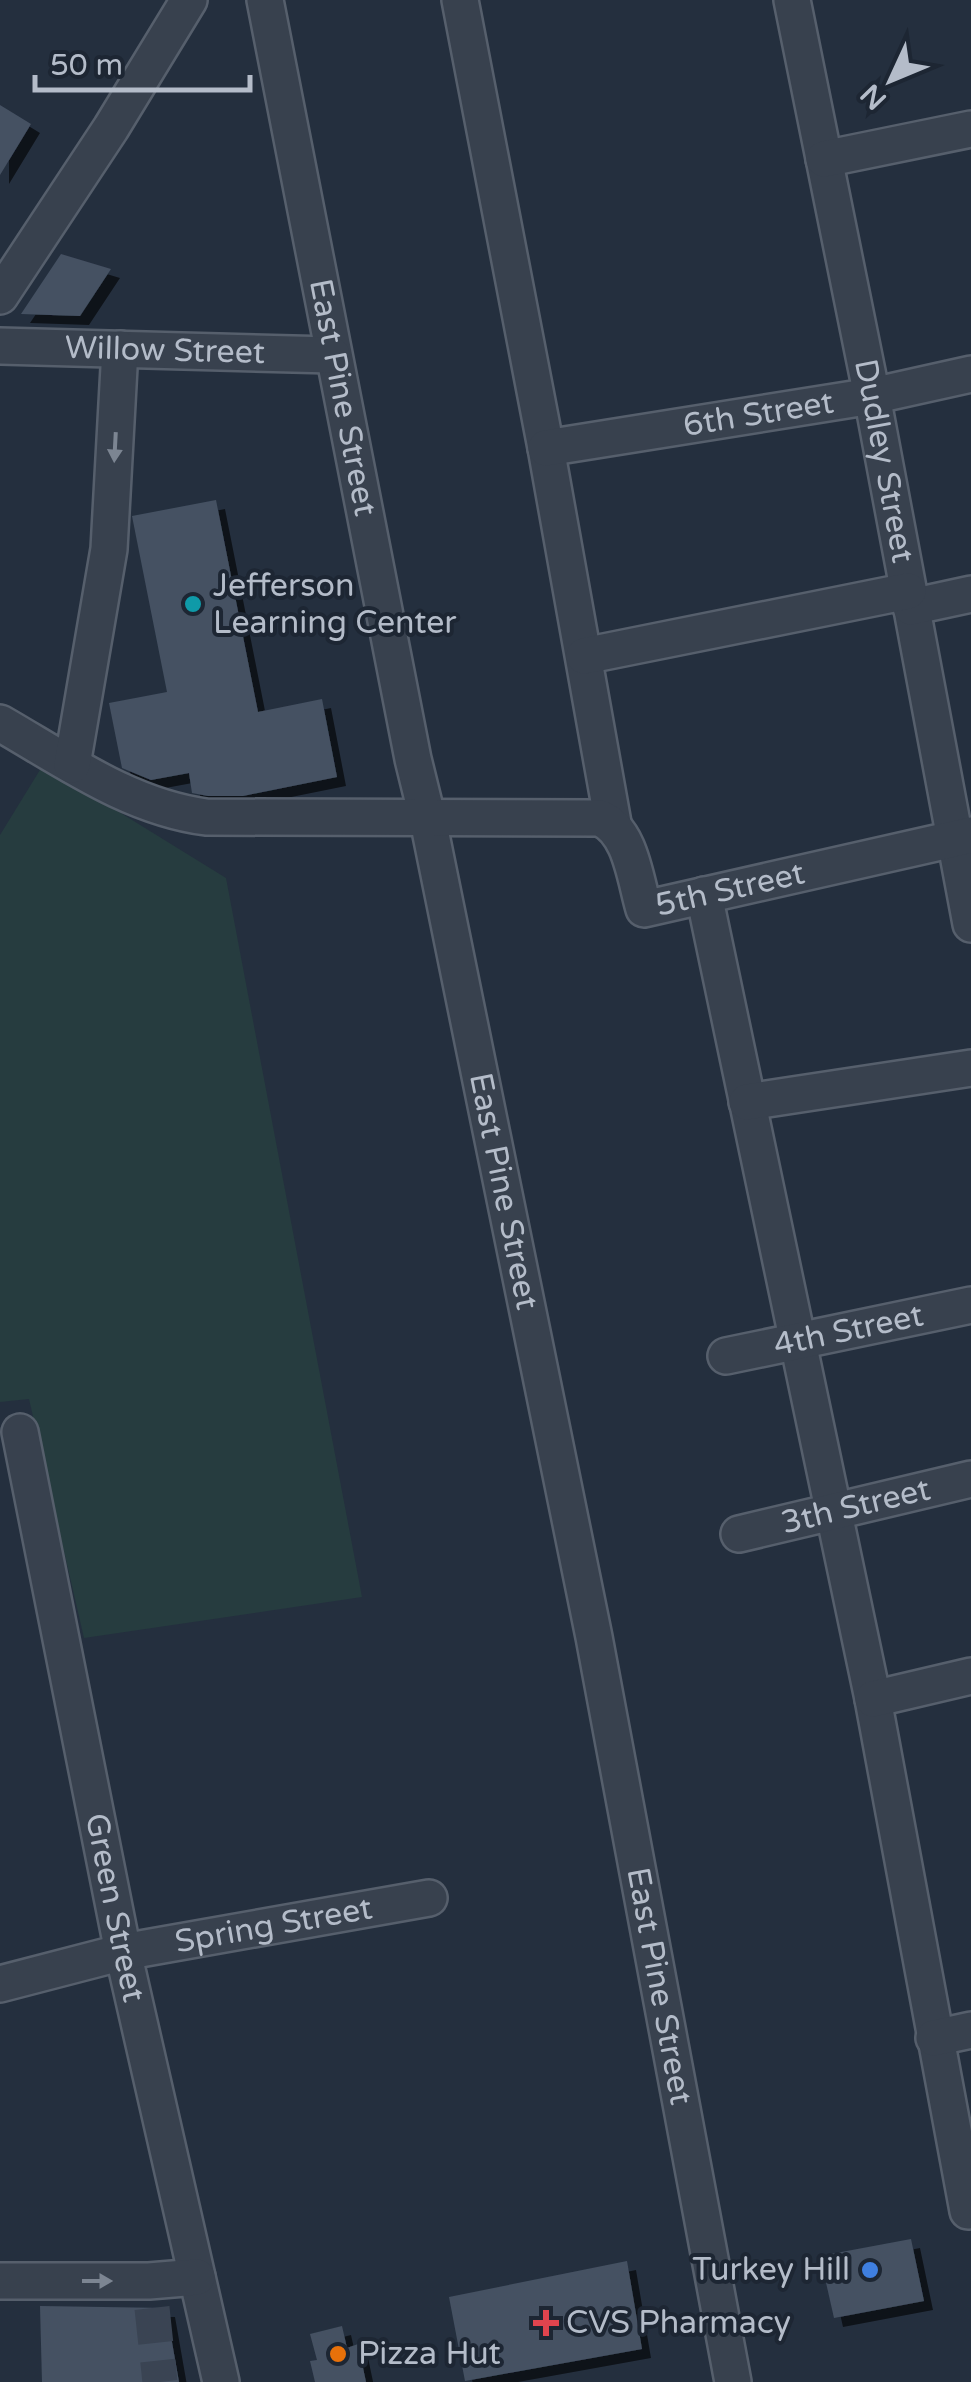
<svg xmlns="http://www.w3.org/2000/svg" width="971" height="2382" font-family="'Varela Round',sans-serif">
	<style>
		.green { fill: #263c3f }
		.building { fill: #455162; filter: url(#shadow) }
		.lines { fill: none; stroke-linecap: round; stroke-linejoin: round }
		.minor-tunnel { stroke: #3a4453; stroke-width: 35; stroke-dasharray: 35 18; stroke-linecap: butt }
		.minor-casing { stroke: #565f6c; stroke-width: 40 }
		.minor { stroke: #38414e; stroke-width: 35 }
		.oneway { fill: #7c8592 }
		.culture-dot { fill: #0f9aa8; stroke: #1d2633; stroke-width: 4 }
		.shop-dot { fill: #3f7fe0; stroke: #1d2633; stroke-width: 4 }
		.health-dot { fill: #e0444e; stroke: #1d2633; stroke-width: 4 }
		.food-dot { fill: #e8710a; stroke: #1d2633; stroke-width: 4 }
		.labels { text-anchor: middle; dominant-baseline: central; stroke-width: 8; stroke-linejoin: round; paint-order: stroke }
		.street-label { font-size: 32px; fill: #b4bcc9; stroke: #1d2633 }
		.poi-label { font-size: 32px; fill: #b4bcc9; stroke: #1d2633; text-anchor: start }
	</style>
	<defs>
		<filter id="shadow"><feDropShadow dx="9" dy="9" stdDeviation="0" flood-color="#0009"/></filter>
	</defs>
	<rect width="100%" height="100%" fill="#242f3e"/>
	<path class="green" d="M43,765L226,878L362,1597L84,1638L29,1399L0,1402V835Z"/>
	<path class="building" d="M0,105L31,124L0,175Z
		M61,254L111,269L80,316L21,314Z
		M216,500L258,712L322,699L337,777L243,796H208L192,793L189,773L151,780L122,768L109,703L167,692L132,516Z
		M911,2239L924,2301L834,2318L820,2256Z
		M627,2261L642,2349L465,2381L449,2297Z
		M40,2306L166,2308L179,2382H42Z
		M342,2326L347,2348L358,2344L366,2382H315L310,2361L317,2360L310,2334Z"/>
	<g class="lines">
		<path class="minor-tunnel" d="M152,2308L160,2382"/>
		<g class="minor-casing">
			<g id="minor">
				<path id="s1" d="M265,0L413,759L428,820L594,1637L733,2382"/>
				<path d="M460,0L546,448L613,823"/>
				<path id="s2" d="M792,0L872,396L971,924"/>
				<path d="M824,159L971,129"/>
				<path d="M0,296L111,128L189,0"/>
				<path id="s3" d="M0,346L332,355"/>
				<path id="s4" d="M546,448L872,396L971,374"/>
				<path d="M911,607L971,594"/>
				<path d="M584,656L908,591"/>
				<path id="s5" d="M0,723C66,761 130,807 206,817L600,818C631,831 635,879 644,909L971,835"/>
				<path d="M72,765L109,549L120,349"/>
				<path d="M704,895L873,1699L968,2211L971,2210"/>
				<path d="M747,1102L971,1068"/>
				<path id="s6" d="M726,1356L971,1305"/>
				<path id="s7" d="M20,1432L123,1952L221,2382"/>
				<path id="s8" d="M739,1534L971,1479"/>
				<path d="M873,1699L971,1676"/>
				<path id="s9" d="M0,1984L123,1952L429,1898"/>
				<path d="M934,2038L971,2030"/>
				<path d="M0,2281H149L197,2277"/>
			</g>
		</g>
		<use href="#minor" class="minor"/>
	</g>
	<defs><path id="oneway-solid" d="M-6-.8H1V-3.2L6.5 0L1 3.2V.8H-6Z" transform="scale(2.5)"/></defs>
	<g class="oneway">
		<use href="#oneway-solid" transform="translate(115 447) rotate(93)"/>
		<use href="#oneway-solid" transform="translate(97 2281)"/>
	</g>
	<circle class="culture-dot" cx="193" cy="604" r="10"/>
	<circle class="shop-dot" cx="870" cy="2270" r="10"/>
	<path class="health-dot" d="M541 2308h10v10h10v10h-10v10h-10v-10h-10v-10h10z"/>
	<circle class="food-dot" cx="338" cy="2354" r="10"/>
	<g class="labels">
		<g class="street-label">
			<text stroke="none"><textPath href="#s3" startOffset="165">Willow Street</textPath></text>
			<text stroke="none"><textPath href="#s1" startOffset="405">East Pine Street</textPath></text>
			<text stroke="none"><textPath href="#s4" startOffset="215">6th Street</textPath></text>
			<text stroke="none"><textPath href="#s2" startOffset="470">Dudley Street</textPath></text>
			<text stroke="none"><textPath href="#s5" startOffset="815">5th Street</textPath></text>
			<text stroke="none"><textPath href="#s1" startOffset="1215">East Pine Street</textPath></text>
			<text stroke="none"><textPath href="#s6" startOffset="125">4th Street</textPath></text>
			<text stroke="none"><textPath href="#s8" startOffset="120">3th Street</textPath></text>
			<text stroke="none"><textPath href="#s7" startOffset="485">Green Street</textPath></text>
			<text stroke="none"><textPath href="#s9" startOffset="280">Spring Street</textPath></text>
			<text stroke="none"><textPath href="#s1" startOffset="2025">East Pine Street</textPath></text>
		</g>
		<g class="poi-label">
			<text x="213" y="586">Jefferson<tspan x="213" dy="37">Learning Center</tspan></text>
			<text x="850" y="2270" text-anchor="end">Turkey Hill</text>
			<text x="566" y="2323">CVS Pharmacy</text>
			<text x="358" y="2354">Pizza Hut</text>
		</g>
	</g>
	<g transform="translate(891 80) rotate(226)" stroke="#1d2633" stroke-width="8" paint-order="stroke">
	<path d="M0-8L18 38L0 25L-18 38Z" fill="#b4bcc9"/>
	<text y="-15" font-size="28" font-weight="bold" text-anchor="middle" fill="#b4bcc9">N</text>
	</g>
	<path d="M35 75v15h215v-15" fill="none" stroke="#b4bcc9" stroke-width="5"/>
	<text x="50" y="75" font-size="30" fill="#b4bcc9" stroke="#1d2633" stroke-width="8" paint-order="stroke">50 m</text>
</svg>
